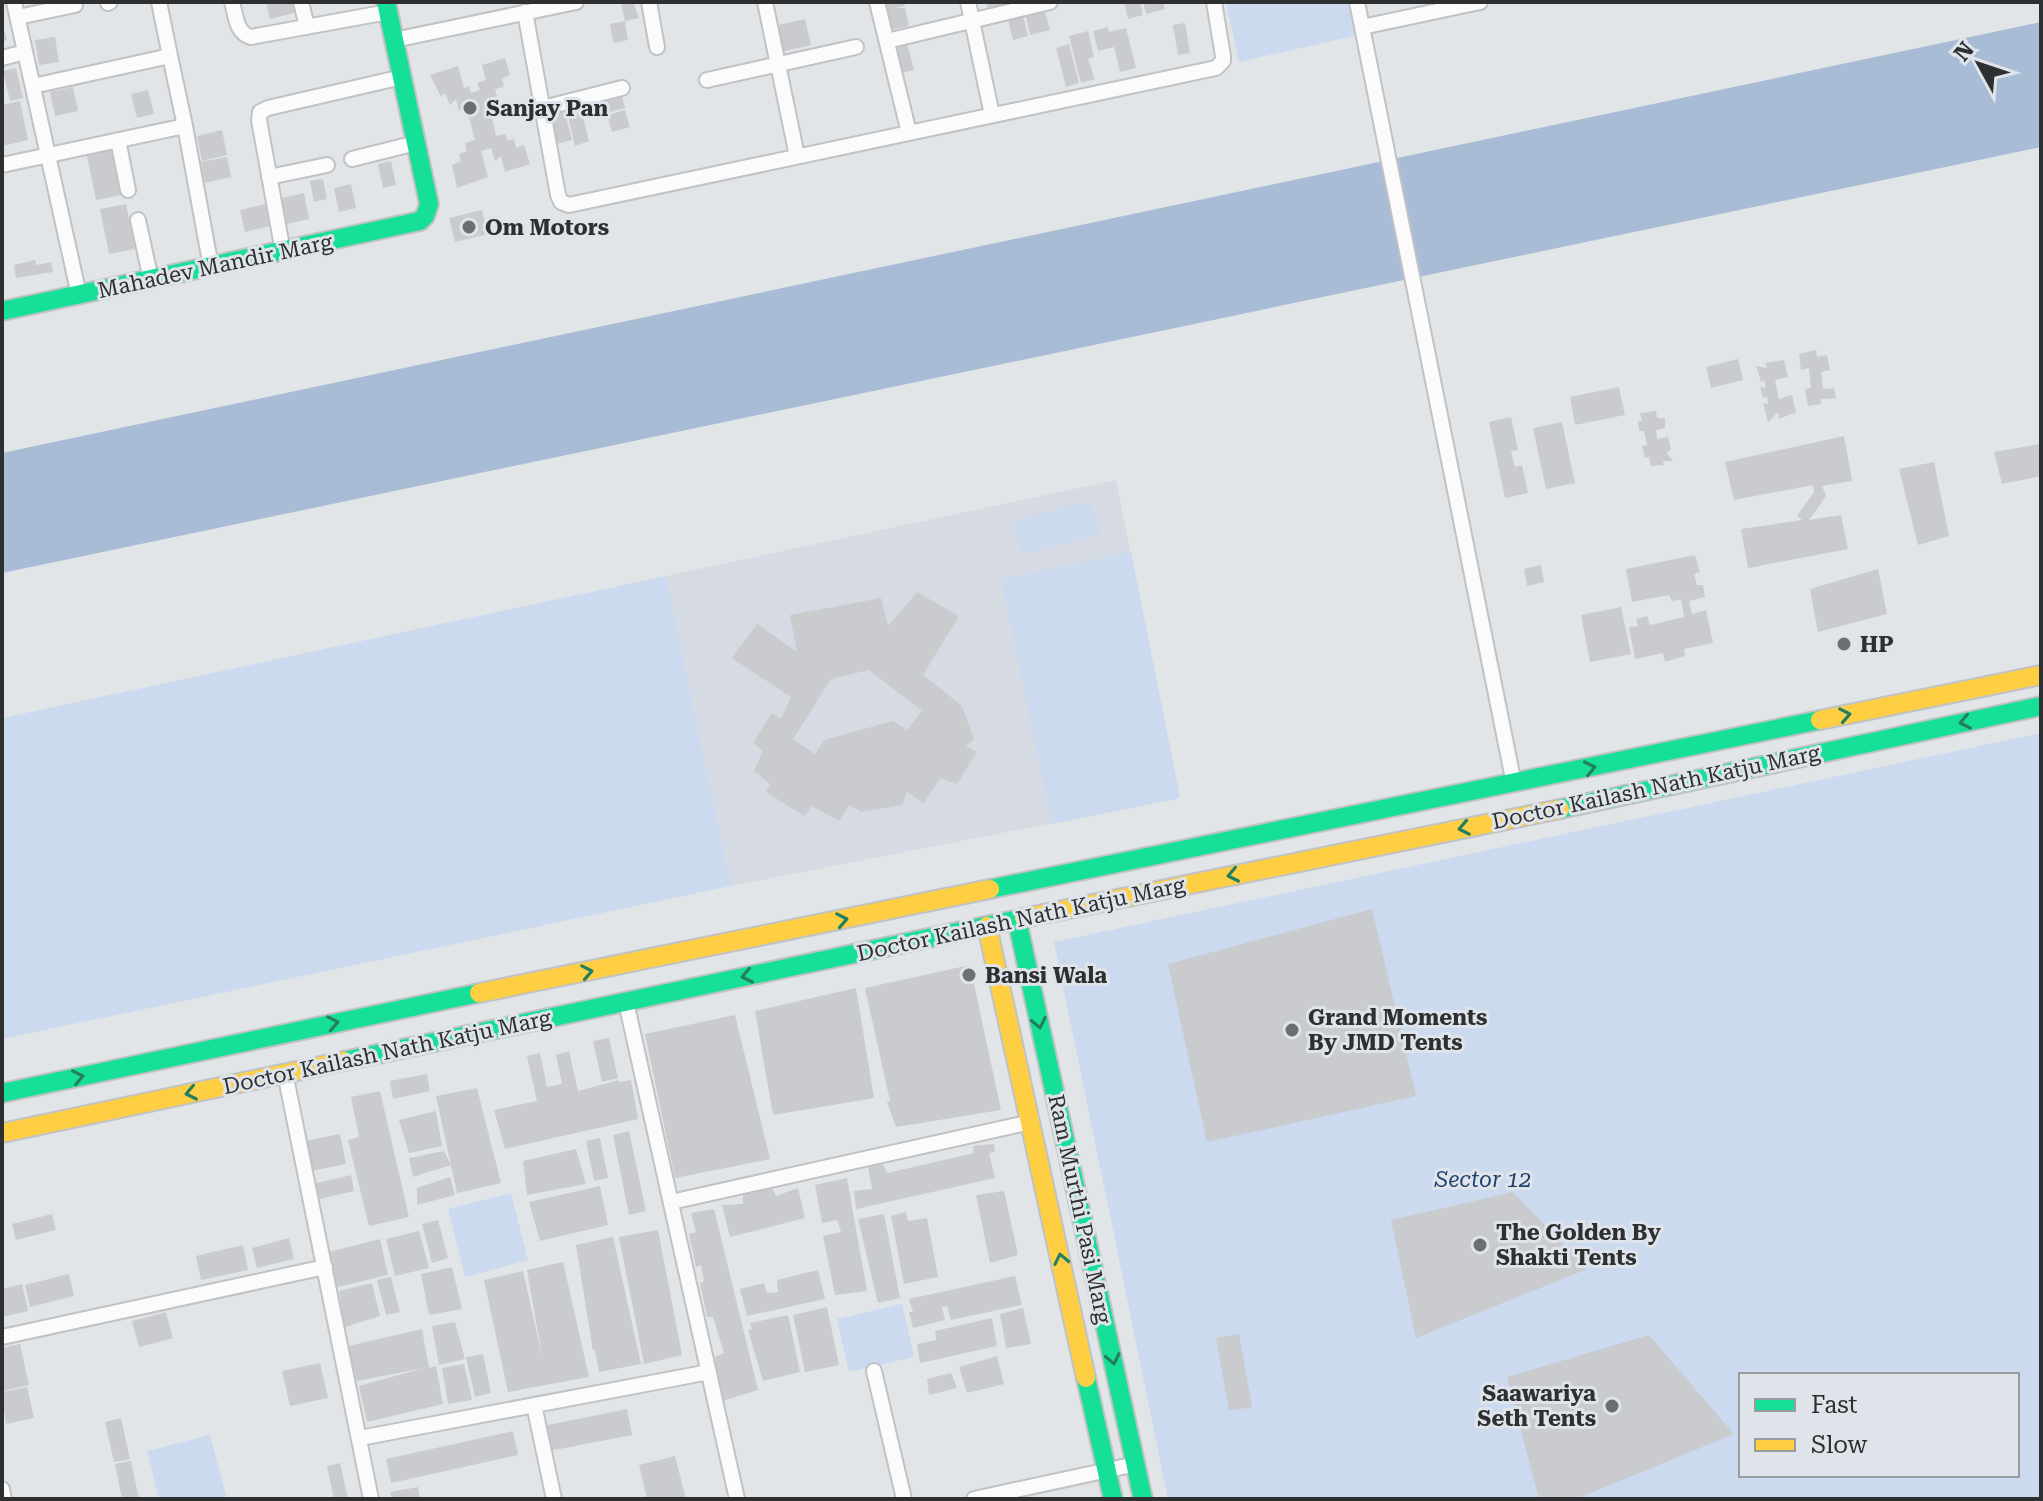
<svg xmlns="http://www.w3.org/2000/svg" width="2043" height="1501" font-family="'Roboto Serif',serif">
	<style>
		.built { fill: #d5dae3 }
		.green { fill: #cbdaee; fill-rule: evenodd }
		.water { fill: #a9bcd5 }
		.building { fill: #c9cbce; fill-rule: evenodd }
		.lines { fill: none; stroke-linecap: round; stroke-linejoin: round }
		.street-casing { stroke: #c0c2c4; stroke-width: 18 }
		.fast-casing { stroke: #c0c2c4; stroke-width: 22 }
		.slow-casing { stroke: #c0c2c4; stroke-width: 22 }
		.street { stroke: #fbfbfc; stroke-width: 14 }
		.fast { stroke: #16e098; stroke-width: 18 }
		.slow { stroke: #ffcf43; stroke-width: 18 }
		.oneway { stroke: #237f5f }
		.poi-dot { fill: #6c6f71; stroke: #dfe4eb; stroke-width: 3 }
		.labels { text-anchor: middle; dominant-baseline: central; stroke-width: 6; stroke-linejoin: round; paint-order: stroke }
		.poi-label { font-size: 22px; font-weight: bold; fill: #2d2f31; stroke: #dfe4eb; text-anchor: start }
		.street-label { font-size: 22px; fill: #2d2f31; stroke: #dfe4eb }
		.park-label { font-size: 22px; font-style: italic; fill: #1f4370; stroke: #dfe4eb }
	</style>
	<rect width="100%" height="100%" fill="#e2e5e8"/>
	<path class="built" d="M1116,480L1180,798L731,886L666,576Z"/>
	<path class="green" d="M1226,2H1348L1355,36L1239,62Z
		M1091,501L1100,535L1021,554L1013,521Z
		M1131,552L1180,798L1052,824L1001,579Z
		M666,576L731,886L2,1039V718Z
		M2041,733V1499H1168L1054,942ZM1741,1375H2017V1475H1741Z
		M511,1193L528,1260L465,1277L448,1209Z
		M902,1304L914,1357L849,1372L837,1319Z
		M210,1435L227,1499H159L147,1451Z"/>
	<path class="water" d="M2041,22V147L2,573V453Z"/>
	<path class="building" d="M266,2H292L294,13L270,19Z
		M633,2L639,18L625,21L621,5Z
		M884,2H904L905,6L895,8H905L909,26L889,30Z
		M986,2H1003L1005,9L989,13Z
		M1124,2H1140L1143,15L1128,19Z
		M1143,2H1163L1165,9L1146,14Z
		M1044,8L1050,30L1030,35L1025,12Z
		M1022,12L1028,36L1013,40L1007,16Z
		M805,19L811,45L780,52L774,26Z
		M625,21L628,40L613,43L610,24Z
		M2,22L7,40L2,41Z
		M1185,23L1190,53L1178,55L1173,25Z
		M1108,27L1109,32L1126,28L1136,68L1120,72L1114,47L1098,51L1093,31Z
		M1088,31L1094,57L1088,59L1095,79L1081,83L1069,36Z
		M55,37L59,62L39,65L35,40Z
		M906,40L914,70L901,73L893,43Z
		M1069,44L1079,83L1066,87L1056,48Z
		M505,58L510,75L502,78L504,87L495,89L497,96L488,99L496,136L505,134L508,141L514,139L516,148L524,145L530,164L505,172L501,156L495,161L491,148L481,151L488,177L457,188L452,165L461,161L459,154L467,151L465,143L475,140L466,106L459,111L456,99L450,105L445,93L441,97L430,75L458,66L464,88L469,86L471,93L480,90L477,83L486,80L482,65Z
		M16,68L23,98L10,101L3,71Z
		M73,87L78,111L55,116L50,92Z
		M148,90L154,114L137,118L131,94Z
		M621,93L625,108L610,112L606,97Z
		M598,98L602,113L587,117L583,102Z
		M20,101L28,140L2,146V105Z
		M580,104L589,141L575,146L566,107Z
		M564,109L572,140L557,144L550,113Z
		M625,110L630,127L612,132L607,115Z
		M222,130L227,155L202,161L197,136Z
		M113,150L122,195L96,200L87,156Z
		M227,157L231,177L205,183L201,162Z
		M391,161L396,185L383,188L378,164Z
		M323,179L327,199L314,202L310,181Z
		M351,184L356,208L339,212L334,188Z
		M304,193L309,219L287,224L282,198Z
		M126,204L135,249L109,254L100,209Z
		M265,204L270,226L245,232L240,210Z
		M482,210L488,234L455,242L449,218Z
		M35,260L36,265L51,262L53,272L16,278L14,265Z
		M1816,350L1817,357L1827,355L1830,370L1821,372L1823,389L1834,388L1836,398L1821,399V404L1808,406L1805,389L1811,388L1809,368L1801,370L1799,354Z
		M1738,359L1743,380L1711,388L1706,367Z
		M1784,360L1788,377L1775,380L1779,399L1792,395L1796,412L1779,419L1778,412L1768,422L1763,403L1768,404L1767,396L1763,398L1760,387L1766,388L1764,380L1761,382L1756,366L1767,368L1765,363Z
		M1619,387L1625,415L1575,425L1570,397Z
		M1656,411L1657,418H1665V428L1656,430L1657,439L1668,437L1671,449L1667,453L1673,461H1663L1664,465L1651,466L1649,457L1645,458L1642,446L1647,445L1644,431H1639L1638,421H1642L1640,413Z
		M1511,417L1518,450L1511,451L1515,467L1522,465L1528,493L1505,498L1489,422Z
		M1562,422L1575,483L1546,489L1533,428Z
		M1844,436L1852,481L1822,486L1826,496L1809,520L1841,515L1848,549L1748,568L1741,529L1802,520L1797,516L1814,492L1813,485L1734,500L1725,462Z
		M2039,444L2041,476L2002,484L1994,452Z
		M1934,462L1949,536L1918,545L1899,469Z
		M1695,555L1700,572L1694,574L1697,585H1703L1705,597L1689,601L1692,614L1706,610L1713,643L1684,649L1685,656L1665,662L1663,653L1635,659L1629,627L1638,626L1636,619L1647,616L1650,625L1684,617L1681,599L1672,601L1669,595L1632,602L1626,569Z
		M1541,565L1544,582L1527,586L1524,569Z
		M1878,569L1887,614L1818,632L1810,589Z
		M917,592L959,616L923,675L962,706L974,739L966,746L977,752L957,784L940,778L924,803L907,792L902,805L861,812L849,805L839,821L812,806L804,816L766,792L770,784L754,771L763,751L753,742L772,713L781,719L791,697L732,658L757,624L797,652L790,615L881,598L888,626ZM869,670L922,711L907,730L893,721L824,740L815,754L793,739L831,679Z
		M1621,607L1631,654L1590,662L1581,615Z
		M1372,909L1416,1096L1207,1142L1168,964Z
		M970,965L1001,1110L896,1127L887,1102L890,1101L865,988Z
		M856,988L874,1098L773,1115L755,1011Z
		M735,1015L770,1159L675,1178L645,1034Z
		M609,1038L618,1078L602,1082L593,1041Z
		M569,1051L578,1091L619,1080V1082L631,1080L638,1119L505,1149L494,1110L537,1101L527,1056L540,1053L547,1087L562,1084L556,1055Z
		M427,1074L430,1091L393,1099L390,1081Z
		M477,1088L501,1183L457,1193L436,1096Z
		M380,1091L409,1217L369,1226L348,1140L359,1137L351,1097Z
		M436,1111L442,1146L409,1153L399,1120Z
		M629,1131L646,1211L629,1215L613,1135Z
		M340,1134L346,1164L311,1171L305,1141Z
		M600,1138L608,1178L594,1181L586,1141Z
		M994,1144L995,1152L989,1153L995,1178L856,1209L854,1191L872,1189L868,1166L883,1164L887,1173L974,1153L973,1146Z
		M576,1149L586,1184L527,1195L523,1161Z
		M444,1151L451,1165L413,1177L409,1158Z
		M351,1175L354,1191L316,1200L313,1184Z
		M450,1177L455,1195L417,1205V1188Z
		M847,1178L867,1291L835,1295L823,1236L841,1232L837,1220L822,1223L815,1185Z
		M600,1186L608,1225L540,1241L529,1202Z
		M771,1186L776,1196L798,1188L805,1218L730,1237L722,1205L743,1204V1193Z
		M1004,1191L1018,1255L990,1263L976,1195Z
		M1513,1192L1587,1269L1416,1338L1391,1220Z
		M714,1209L758,1390L722,1401L715,1357L724,1353L713,1317H707L700,1283L704,1281L701,1265L696,1267L689,1234L696,1232L691,1213Z
		M906,1212L908,1221L927,1218L938,1277L904,1284L891,1216Z
		M52,1214L56,1230L16,1240L12,1224Z
		M884,1214L900,1298L878,1303L858,1219Z
		M438,1220L448,1258L432,1263L422,1224Z
		M658,1230L682,1355L644,1364L619,1237Z
		M419,1231L429,1268L395,1276L386,1239Z
		M613,1237L641,1364L599,1372L595,1350L593,1351L576,1245Z
		M289,1238L294,1259L257,1268L252,1248Z
		M380,1239L388,1275L334,1288L329,1252Z
		M243,1245L248,1270L201,1280L196,1256Z
		M563,1262L589,1377L508,1392L484,1280L523,1271L543,1361L527,1270Z
		M452,1267L462,1309L429,1315L421,1274Z
		M818,1270L825,1299L747,1316L740,1289L764,1283L767,1293L778,1292L777,1280Z
		M69,1274L74,1296L30,1307L25,1285Z
		M1015,1276L1022,1305L951,1320L947,1306L942,1307L945,1320L913,1328L909,1312H913L909,1299Z
		M391,1277L400,1312L386,1315L377,1280Z
		M372,1283L380,1316L345,1327L339,1291Z
		M22,1284L28,1311L2,1317V1289Z
		M827,1307L839,1365L805,1372L793,1315Z
		M1023,1308L1031,1344L1006,1348L1000,1314Z
		M166,1312L173,1338L139,1347L132,1321Z
		M788,1315L800,1372L763,1381L748,1330L752,1329L750,1323Z
		M992,1318L997,1346L920,1363L917,1344L936,1340L935,1331Z
		M455,1322L465,1359L439,1365L432,1326Z
		M422,1329L429,1368L436,1366L443,1404L367,1422L359,1386L424,1368L357,1381L348,1346Z
		M1239,1334L1252,1407L1229,1411L1216,1338Z
		M1649,1335L1734,1434L1576,1499H1539L1507,1377Z
		M20,1344L29,1385L2,1391V1348Z
		M483,1354L491,1393L475,1397L466,1357Z
		M997,1356L1004,1384L967,1393L959,1367Z
		M320,1363L328,1398L290,1406L282,1371Z
		M464,1364L472,1400L448,1404L442,1368Z
		M951,1373L957,1388L929,1395L927,1379Z
		M27,1387L34,1418L6,1424L2,1392Z
		M627,1409L632,1435L549,1451L543,1426Z
		M121,1418L130,1459L114,1462L105,1422Z
		M513,1431L518,1455L391,1483L386,1459Z
		M675,1456L686,1499H647L639,1465Z
		M131,1461L139,1499H122L115,1464Z
		M340,1463L348,1499H334L327,1466Z
		M418,1487L420,1499H392L390,1492Z"/>
	<g class="lines">
		<g class="street-casing">
			<path id="street" d="M14,2L79,295
				M232,2C236,16 236,33 251,37L388,12
				M301,2L307,27
				M649,2L657,47
				M765,2L797,156
				M877,2L909,133
				M968,2L992,115
				M1357,2L1514,784
				M108,3L110,2
				M525,12L558,195L561,202L569,205L1216,68L1223,61V56L1214,2
				M18,17L75,5
				M1362,27L1480,2
				M394,40L576,2
				M887,41L1050,2
				M170,56L185,126
				M2,58L25,52
				M707,80L856,47
				M33,86L170,56L159,2
				M543,108L622,88
				M118,140L128,190
				M352,159L416,143
				M2,165L185,126L211,267
				M269,177L327,165
				M138,220L151,280
				M283,252L259,120L260,112L268,108L402,77
				M626,1002L737,1499
				M285,1073L371,1499
				M671,1202L1031,1122
				M2,1337L325,1267
				M874,1371L904,1499
				M534,1405L554,1499
				M360,1438L709,1372
				M2,1489L4,1499
				M974,1499L1136,1464"/>
		</g>
		<g class="fast-casing">
			<path id="fast" d="M2,311L420,221L425,216L429,204L386,2
				M1560,809L2041,706
				M990,889L1820,720
				M1017,920L1143,1499
				M344,1061L1024,918
				M2,1093L479,993
				M1086,1378L1113,1499"/>
		</g>
		<g class="slow-casing">
			<path id="slow" d="M1820,720L2041,675
				M1024,918L1560,809
				M987,926L1086,1378
				M479,993L990,889
				M2,1133L344,1061"/>
		</g>
		<use href="#street" class="street"/>
		<use href="#fast" class="fast"/>
		<use href="#slow" class="slow"/>
	</g>
	<defs><path id="oneway-chevron" d="M-2-3.5L2.5 0L-2 3.5" fill="none" stroke-width="1.6" stroke-linecap="round" stroke-linejoin="round" transform="scale(2)"/></defs>
	<g class="oneway">
		<use href="#oneway-chevron" transform="translate(1845 715) rotate(-11)"/>
		<use href="#oneway-chevron" transform="translate(1965 722) rotate(168)"/>
		<use href="#oneway-chevron" transform="translate(1590 768) rotate(-12)"/>
		<use href="#oneway-chevron" transform="translate(1464 828) rotate(169)"/>
		<use href="#oneway-chevron" transform="translate(1233 875) rotate(168)"/>
		<use href="#oneway-chevron" transform="translate(842 920) rotate(-11)"/>
		<use href="#oneway-chevron" transform="translate(587 972) rotate(-11)"/>
		<use href="#oneway-chevron" transform="translate(747 976) rotate(168)"/>
		<use href="#oneway-chevron" transform="translate(333 1023) rotate(-11)"/>
		<use href="#oneway-chevron" transform="translate(1039 1023) rotate(78)"/>
		<use href="#oneway-chevron" transform="translate(78 1077) rotate(-12)"/>
		<use href="#oneway-chevron" transform="translate(191 1093) rotate(168)"/>
		<use href="#oneway-chevron" transform="translate(1061 1259) rotate(-102)"/>
		<use href="#oneway-chevron" transform="translate(1113 1359) rotate(78)"/>
	</g>
	<g class="poi-dot">
		<circle cx="470" cy="108" r="8"/>
		<circle cx="469" cy="227" r="8"/>
		<circle cx="1844" cy="644" r="8"/>
		<circle cx="969" cy="975" r="8"/>
		<circle cx="1292" cy="1030" r="8"/>
		<circle cx="1480" cy="1245" r="8"/>
		<circle cx="1612" cy="1406" r="8"/>
	</g>
	<g class="labels">
		<g class="poi-label">
			<text x="486" y="108">Sanjay Pan</text>
			<text x="485" y="227">Om Motors</text>
			<text x="1860" y="644">HP</text>
			<text x="985" y="975">Bansi Wala</text>
			<text x="1308" y="1017">Grand Moments<tspan x="1308" dy="25">By JMD Tents</tspan></text>
			<text x="1496" y="1232">The Golden By<tspan x="1496" dy="25">Shakti Tents</tspan></text>
			<text x="1596" y="1393" text-anchor="end">Saawariya<tspan x="1596" dy="25">Seth Tents</tspan></text>
		</g>
		<g class="street-label">
			<text transform="translate(215 266) rotate(-12)">Mahadev Mandir Marg</text>
			<text transform="translate(1656 787) rotate(-12)">Doctor Kailash Nath Katju Marg</text>
			<text transform="translate(1021 919) rotate(-12)">Doctor Kailash Nath Katju Marg</text>
			<text transform="translate(387 1052) rotate(-12)">Doctor Kailash Nath Katju Marg</text>
			<text transform="translate(1080 1209) rotate(78)">Ram Murthi Pasi Marg</text>
		</g>
		<g class="park-label">
			<text x="1483" y="1179">Sector 12</text>
		</g>
	</g>
	<rect width="2043" height="1501" fill="none" stroke="#2d2f31" stroke-width="8"/>
	<rect x="1739" y="1373" width="280" height="104" fill="#dfe4eb" stroke="#989ca1" stroke-width="2"/>
	<rect x="1755" y="1399" width="40" height="12" fill="#16e098" stroke="#989ca1" stroke-width="2"/>
	<text x="1811" y="1413" font-size="24" fill="#2d2f31">Fast</text>
	<rect x="1755" y="1439" width="40" height="12" fill="#ffcf43" stroke="#989ca1" stroke-width="2"/>
	<text x="1811" y="1453" font-size="24" fill="#2d2f31">Slow</text>
	<g transform="translate(1979 64) rotate(310)" stroke="#dfe4eb" stroke-width="6" paint-order="stroke">
	<path d="M0-6L14 30L0 20L-14 30Z" fill="#2d2f31"/>
	<text y="-12" font-size="22" font-weight="bold" text-anchor="middle" fill="#2d2f31">N</text>
	</g>
</svg>
